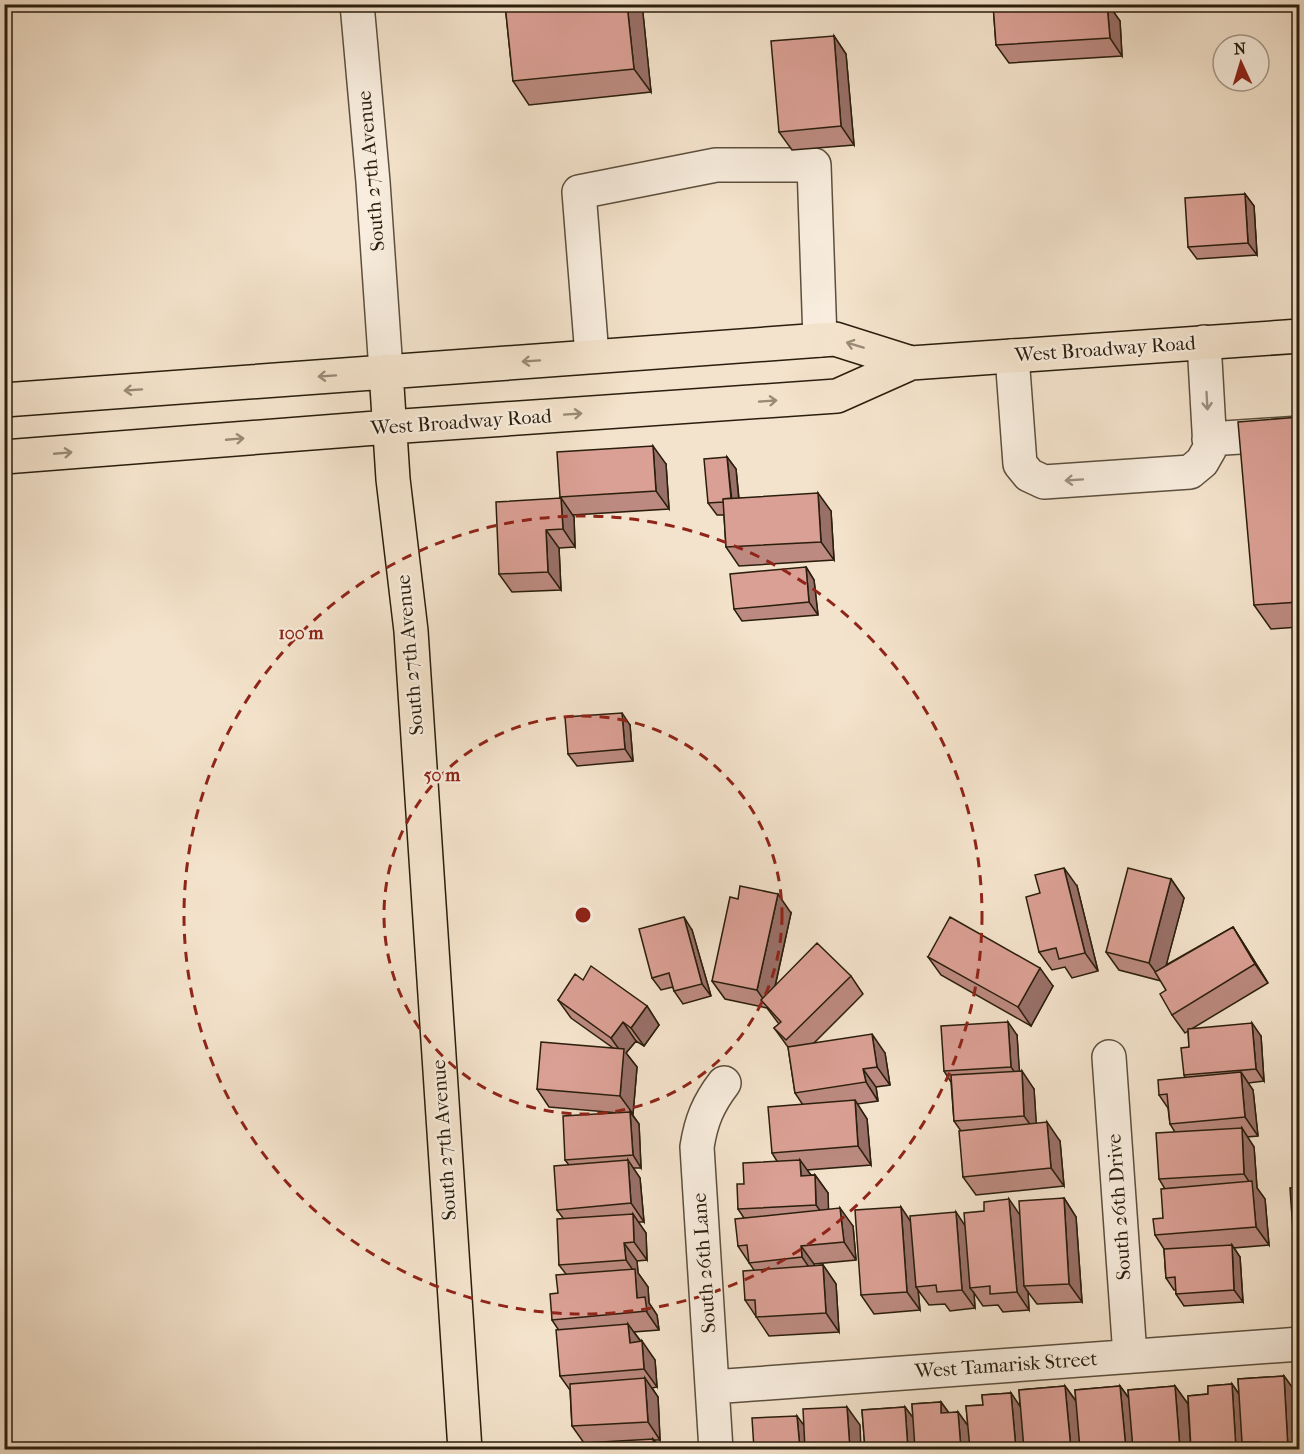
<svg xmlns="http://www.w3.org/2000/svg" width="1304" height="1454" font-family="'IM FELL French Canon',serif">
	<style>
		.lines { fill: none; stroke-linecap: round; stroke-linejoin: round }
		.minor-casing { stroke: #5c4f3d; stroke-width: 36 }
		.major-casing { stroke: #2a1e0d; stroke-width: 36 }
		.minor { stroke: #f8edde; stroke-width: 33 }
		.major { stroke: #f4e3cc; stroke-width: 33 }
		.wall { fill: #bc8a80; stroke: #2a1e0d; stroke-width: 1.5 }
		.shaded-wall { fill: #997068; stroke: #2a1e0d; stroke-width: 1.5 }
		.building { fill: #dba095; stroke: #2a1e0d; stroke-width: 1.5 }
		.oneway { stroke: #998a76 }
		.oneway2 { stroke: #9b9080 }
		.ring { fill: none; stroke: #8f2418; stroke-width: 3; stroke-dasharray: 10 8 }
		.labels { text-anchor: middle; dominant-baseline: central; stroke-width: 4.5; stroke-linejoin: round; paint-order: stroke }
		.street-label { font-size: 20px; fill: #2a1e0d; stroke: #f8edde }
		.centre { fill: #8f2418; stroke: #f8edde; stroke-width: 3 }
		.ring-label { font-size: 18px; text-anchor: middle; font-weight: bold; fill: #8f2418; stroke: #f8edde; stroke-width: 4.5; stroke-linejoin: round; paint-order: stroke }
	</style>
	<rect width="100%" height="100%" fill="#f4e3cc"/>
	<filter id="stains"><feTurbulence type="fractalNoise" baseFrequency=".00333" numOctaves="4"/><feColorMatrix values="0 0 0 0 .2 0 0 0 0 .09 0 0 0 0 .02 0 0 0 .5 -.17"/></filter>
	<radialGradient id="worn" r=".72"><stop offset=".6" stop-color="#630" stop-opacity="0"/><stop offset="1" stop-color="#630" stop-opacity=".3"/></radialGradient>
	<g class="lines">
		<g class="minor-casing">
			<path id="minor" d="M357,4L373,182L386,371
				M592,356L579,192L716,165H814L820,340
				M1012,356L1020,464L1029,475L1044,482L1190,472L1202,462L1210,448L1204,342
				M1209,439L1300,433
				M1109,1057L1130,1356
				M712,1387L1300,1344
				M716,1450L697,1147C701,1121 708,1104 724,1083"/>
		</g>
		<g class="major-casing">
			<path id="major" d="M386,371L393,479L411,631L465,1450
				M4,400L835,339L911,363
				M4,457L389,427L837,396L911,363L1300,336"/>
		</g>
		<use href="#minor" class="minor"/>
		<use href="#major" class="major"/>
	</g>
	<path class="wall" d="M505,4H642L651,92L529,105L513,81Z
		M993,4H1108L1120,21L1122,56L1009,63L996,45Z
		M834,36L846,54L854,145L792,150L779,132Z
		M1245,194L1254,206L1257,255L1197,259L1188,247Z
		M1299,417V627L1271,629L1254,605Z
		M727,457L736,469L739,498L831,511L834,560L739,566L726,547L724,515H717L708,503Z
		M666,464L669,509L573,515L574,517L575,547L559,548L561,590L512,592L499,574L561,498L560,497Z
		M806,567L814,580L818,615L742,621L734,609Z
		M630,725L633,761L577,766L568,754Z
		M1171,879L1184,898L1166,965L1233,927L1245,946L1268,983L1193,1028L1261,1036L1264,1081L1248,1083L1253,1090L1258,1136L1247,1137L1254,1147L1257,1188L1265,1199L1269,1245L1234,1248L1240,1257L1243,1302L1184,1306L1176,1294V1290H1174L1166,1278L1164,1249L1155,1235L1163,1218L1165,1189L1159,1179L1175,1132L1170,1124L1168,1108L1159,1095L1185,1077L1184,1075L1189,1047L1188,1031L1185,1033L1172,1015L1166,990L1161,981L1119,970L1106,952Z
		M1077,886L1098,971L1072,978L1065,967L1052,970L1039,952Z
		M791,913L775,987L851,976L863,994L814,1043L885,1053L890,1085L876,1087L878,1101L857,1104L867,1119L871,1165L807,1170L811,1175H815L828,1193V1209L853,1226L856,1260L814,1264V1266L823,1265L836,1284L839,1332L769,1336L745,1300L754,1270L738,1246L744,1218L738,1209L744,1184L777,1161L772,1153L803,1105L795,1093L788,1047L774,1028L779,1024L767,1008L725,999L712,981Z
		M692,930L711,996L683,1004L674,991L673,987L661,990L652,978Z
		M928,957L1053,986L1031,1026L941,975Z
		M583,980L647,1006L659,1025L644,1046L636,1041L626,1053L637,1067L633,1114H632L639,1124L641,1168H633L640,1178L644,1222H638L646,1233L647,1260L637,1261L638,1273L648,1287L649,1303L657,1315L659,1330L634,1332L655,1360L657,1387L652,1388L658,1397L660,1440H654L661,1449L584,1443L572,1426L570,1390L560,1376L558,1329L552,1320L558,1293L566,1274L559,1265L563,1218L557,1210L569,1165L565,1160L620,1113L549,1107L537,1089L613,1048L571,1018L558,1000Z
		M1017,1035L1019,1071L1034,1089L1036,1123L1060,1141L1064,1186L976,1195L963,1177L961,1131L954,1121L951,1082L944,1071Z
		M1064,1198L1076,1217L1082,1302L1037,1304L1028,1292L1029,1310L1003,1312L998,1305L983,1306L974,1293L975,1308L950,1311L945,1304L929,1305L918,1290L920,1310L874,1314L861,1295L911,1221L965,1225L1020,1215Z
		M1293,1373H1299V1449H1247L1244,1445V1449H865L862,1410L905,1407L913,1418L912,1404L941,1402L949,1413L958,1412L968,1426L966,1406L983,1405L982,1395L1011,1393L1020,1407L1019,1390L1065,1386L1076,1401L1075,1390L1120,1386L1129,1398L1128,1390L1175,1386L1188,1404L1191,1447L1188,1396L1208,1394V1386L1232,1384L1239,1394L1238,1379L1284,1376L1294,1390Z"/>
	<path class="shaded-wall" d="M627,4H642L651,92L634,69Z
		M1107,4H1108L1120,21L1122,56L1110,38Z
		M834,36L846,54L854,145L841,126Z
		M1245,194L1254,206L1257,255L1248,243Z
		M653,446L666,464L669,509L656,491Z
		M727,457L736,469L740,513L732,501Z
		M818,493L831,511L834,560L821,542Z
		M561,498L574,517L575,547L563,529Z
		M546,530L559,548L561,590L548,572Z
		M806,567L814,580L818,615L809,602Z
		M622,713L630,725L633,761L625,749Z
		M1064,868L1077,886L1098,971L1085,953Z
		M1171,879L1184,898L1162,981L1149,963Z
		M778,894L791,913L770,1009L757,990Z
		M684,917L692,930L711,996L702,984Z
		M1233,927L1245,946L1268,983L1255,964Z
		M1040,968L1053,986L1031,1026L1018,1007Z
		M647,1006L659,1025L644,1046L631,1028Z
		M623,1022L636,1041L626,1053L637,1067L633,1114L620,1096L623,1055L611,1038Z
		M1008,1022L1017,1035L1020,1080L1011,1067Z
		M1252,1023L1261,1036L1264,1081L1256,1069Z
		M872,1034L885,1053L890,1085L877,1067Z
		M863,1069L876,1087L878,1101L866,1082Z
		M1022,1071L1034,1089L1037,1134L1024,1116Z
		M1241,1072L1253,1090L1258,1136L1245,1117Z
		M855,1100L867,1119L871,1165L858,1146Z
		M630,1112L639,1124L641,1168L633,1155Z
		M1047,1122L1060,1141L1064,1186L1051,1168Z
		M1242,1128L1254,1147L1257,1188L1265,1199L1269,1245L1256,1227L1252,1186L1244,1174Z
		M628,1160L640,1178L644,1222L631,1203Z
		M800,1160L813,1178L801,1176Z
		M815,1175L828,1193L829,1223L816,1205Z
		M1064,1198L1076,1217L1082,1302L1069,1284Z
		M1009,1199L1022,1218L1024,1286L1028,1292L1029,1310L1017,1292Z
		M901,1207L913,1225L916,1287L918,1290L920,1310L907,1292Z
		M840,1208L853,1226L856,1260L844,1242Z
		M956,1212L968,1230L970,1288L974,1293L975,1308L962,1290Z
		M633,1214L646,1233L647,1260L634,1242Z
		M624,1243L637,1261L638,1273L648,1287L649,1303L657,1315L659,1330L637,1298L635,1273L626,1260Z
		M1232,1245L1240,1257L1243,1302L1234,1290Z
		M801,1246L814,1264L815,1276L802,1257Z
		M823,1265L836,1284L839,1332L826,1313Z
		M628,1324L641,1342L630,1343Z
		M642,1341L655,1360L657,1387L644,1369Z
		M1284,1376L1297,1394L1299,1449H1288Z
		M645,1378L658,1397L660,1440L648,1422Z
		M1232,1384L1241,1397L1242,1442L1244,1445V1449H1236Z
		M1065,1386L1078,1404L1082,1449H1071Z
		M1120,1386L1133,1404L1137,1449H1126Z
		M1175,1386L1188,1404L1191,1449H1180Z
		M1011,1393L1024,1412L1027,1449H1016Z
		M941,1402L954,1420L941,1413Z
		M847,1407L860,1425L861,1449H850Z
		M905,1407L914,1419L916,1449H908Z
		M958,1412L971,1430L972,1449H961Z
		M797,1416L806,1428L808,1449H800Z
		M653,1439L661,1449H654Z"/>
	<path class="building" d="M505,4H627L634,69L513,81Z
		M993,4H1107L1110,38L996,45Z
		M834,36L841,126L779,132L771,41Z
		M1245,194L1248,243L1188,247L1185,198Z
		M1299,417V602L1254,605L1238,422Z
		M653,446L656,491L560,497L557,452Z
		M727,457L731,498L723,499V502L708,503L704,459Z
		M818,493L821,542L726,547L723,499Z
		M561,498L563,529L546,530L548,572L499,574L496,502Z
		M806,567L809,602L734,609L730,574Z
		M622,713L625,749L568,754L565,717Z
		M1064,868L1085,953L1059,959L1056,948L1039,952L1026,897L1040,893L1035,875Z
		M1128,868L1171,879L1149,963L1106,952Z
		M740,886L778,894L757,990L712,981L730,897L738,899Z
		M684,917L702,984L674,991L669,973L652,978L639,929Z
		M950,917L1040,968L1018,1007L928,957Z
		M1233,927L1255,964L1172,1015L1160,994L1166,990L1155,972Z
		M817,943L851,976L786,1040L774,1028L781,1022L761,1000Z
		M591,966L647,1006L631,1028L623,1022L611,1038L558,1000L575,974L583,980Z
		M1008,1022L1011,1067L944,1071L941,1026Z
		M1252,1023L1256,1069L1184,1075L1181,1048L1189,1047L1188,1029Z
		M872,1034L877,1067L863,1069L866,1082L795,1093L788,1047Z
		M541,1042L624,1049L620,1096L537,1089Z
		M1022,1071L1024,1116L954,1121L951,1075Z
		M1241,1072L1245,1117L1170,1124L1167,1094L1159,1095L1158,1080Z
		M855,1100L858,1146L772,1153L768,1107Z
		M630,1112L633,1155L565,1160L563,1116Z
		M1047,1122L1051,1168L963,1177L959,1131Z
		M1242,1128L1244,1174L1159,1179L1156,1133Z
		M628,1160L631,1203L557,1210L554,1166Z
		M800,1160L801,1176L815,1175L816,1205L738,1209L737,1184H744L743,1163Z
		M1252,1181L1256,1227L1155,1235L1153,1219L1163,1218L1161,1189Z
		M1299,1187V1259H1295L1290,1188Z
		M1064,1198L1069,1284L1024,1286L1019,1201Z
		M1009,1199L1017,1292L990,1294V1286L970,1288L964,1213L984,1211V1202Z
		M901,1207L907,1292L861,1295L855,1210Z
		M840,1208L844,1242L801,1246L802,1257L749,1263L747,1245L738,1246L735,1219Z
		M956,1212L962,1290L937,1292L936,1285L916,1287L910,1216Z
		M633,1214L634,1242L624,1243L626,1260L559,1265L557,1219Z
		M1232,1245L1234,1290L1176,1294L1175,1277L1166,1278L1164,1249Z
		M823,1265L826,1313L756,1317L755,1300H745L743,1271Z
		M635,1269L637,1298L645,1297L647,1311L552,1320L550,1294L558,1293L556,1275Z
		M628,1324L630,1343L642,1341L644,1369L560,1376L556,1330Z
		M1293,1373H1299V1449H1297Z
		M1284,1376L1288,1449H1259V1442H1242L1238,1379Z
		M645,1378L648,1422L572,1426L570,1384Z
		M1232,1384L1236,1449H1191L1188,1396L1208,1394V1386Z
		M1065,1386L1071,1449H1024L1019,1390Z
		M1120,1386L1126,1449H1080L1075,1390Z
		M1175,1386L1180,1449H1133L1128,1390Z
		M1011,1393L1016,1449H970L966,1406L983,1405L982,1395Z
		M941,1402V1413L958,1412L961,1449H915L912,1404Z
		M847,1407L850,1449H805L803,1409Z
		M905,1407L908,1449H865L862,1410Z
		M797,1416L800,1449H754L752,1418Z
		M653,1439L654,1449H585L584,1443Z"/>
	<defs><path id="oneway-shaft" d="M-6 0H5M1.5-3L5.5 0L1.5 3" fill="none" stroke-width="1.6" stroke-linecap="round" stroke-linejoin="round" transform="scale(1.5)"/></defs>
	<g class="oneway">
		<use href="#oneway-shaft" transform="translate(855 345) rotate(-163)"/>
		<use href="#oneway-shaft" transform="translate(531 361) rotate(176)"/>
		<use href="#oneway-shaft" transform="translate(327 376) rotate(176)"/>
		<use href="#oneway-shaft" transform="translate(133 390) rotate(176)"/>
		<use href="#oneway-shaft" transform="translate(768 401) rotate(-4)"/>
		<use href="#oneway-shaft" transform="translate(573 414) rotate(-4)"/>
		<use href="#oneway-shaft" transform="translate(235 439) rotate(-5)"/>
		<use href="#oneway-shaft" transform="translate(63 453) rotate(-5)"/>
	</g>
	<g class="oneway2">
		<use href="#oneway-shaft" transform="translate(1207 401) rotate(87)"/>
		<use href="#oneway-shaft" transform="translate(1074 480) rotate(176)"/>
	</g>
	<g class="ring">
		<circle cx="583" cy="915" r="199"/>
		<circle cx="583" cy="915" r="399"/>
	</g>
	<g class="labels">
		<g class="street-label">
			<text transform="translate(371 171) rotate(-95)">South 27th Avenue</text>
			<text transform="translate(1105 349) rotate(-4)">West Broadway Road</text>
			<text transform="translate(461 422) rotate(-4)">West Broadway Road</text>
			<text transform="translate(410 655) rotate(-95)">South 27th Avenue</text>
			<text transform="translate(444 1140) rotate(-94)">South 27th Avenue</text>
			<text transform="translate(1119 1207) rotate(-94)">South 26th Drive</text>
			<text transform="translate(704 1263) rotate(-94)">South 26th Lane</text>
			<text transform="translate(1006 1365) rotate(-4)">West Tamarisk Street</text>
		</g>
	</g>
	<circle cx="583" cy="915" r="9" class="centre"/>
	<g class="ring-label">
		<text x="301" y="639">100 m</text>
		<text x="442" y="781">50 m</text>
	</g>
	<rect width="1304" height="1454" fill="none" stroke="#f4e3cc" stroke-width="24"/>
	<rect x="6" y="6" width="1292" height="1442" fill="none" stroke="#2a1e0d" stroke-width="3"/>
	<rect x="12" y="12" width="1280" height="1430" fill="none" stroke="#2a1e0d" stroke-width="1.5"/>
	<g transform="translate(1241 63) rotate(356)"><circle r="28" fill="#f8edde" stroke="#a69a8a" stroke-width="1.5"/>
	<path d="M0-4.5L10 22L0 15L-10 22Z" fill="#8f2418"/>
	<text y="-9" font-size="16" font-weight="bold" text-anchor="middle" fill="#2a1e0d">N</text>
	</g>
	<rect width="100%" height="100%" filter="url(#stains)"/>
	<rect width="100%" height="100%" fill="url(#worn)"/>
</svg>
